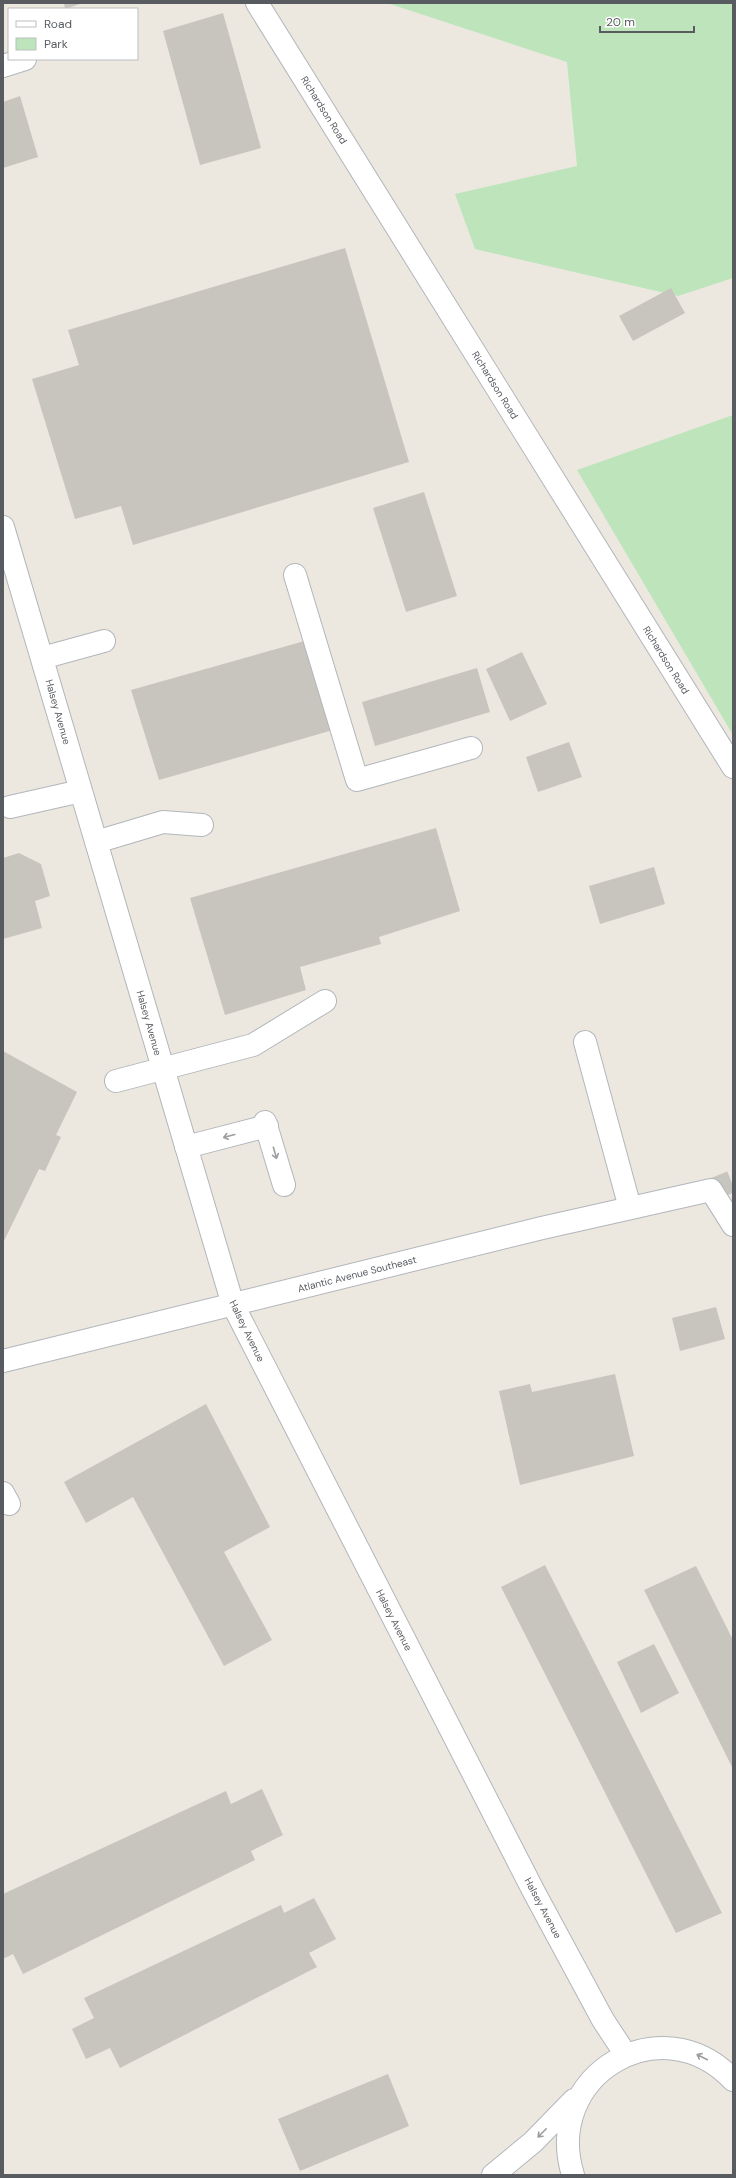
<svg xmlns="http://www.w3.org/2000/svg" width="736" height="2178" font-family="'DM Sans',sans-serif">
	<style>
		.green { fill: #bde4bb }
		.building { fill: #c8c5bf }
		.lines { fill: none; stroke-linecap: round; stroke-linejoin: round }
		.minor-tunnel { stroke: #c7c5c0; stroke-width: 22; stroke-dasharray: 22 11; stroke-linecap: butt }
		.minor-casing { stroke: #b2b6bb; stroke-width: 24 }
		.minor { stroke: #fff; stroke-width: 22 }
		.oneway { stroke: #9b9da0 }
		.labels { text-anchor: middle; dominant-baseline: central; stroke-width: 3; stroke-linejoin: round; paint-order: stroke }
		.street-label { font-size: 10px; fill: #585c61; stroke: #fff }
	</style>
	<rect width="100%" height="100%" fill="#ece8df"/>
	<path class="green" d="M387,3H733V278L678,296L475,249L455,194L577,166L567,62Z
		M733,415V735L577,470Z"/>
	<path class="building" d="M64,3H83L65,9Z
		M223,13L261,148L200,165L163,31Z
		M20,96L38,157L3,168V102Z
		M345,248L409,462L133,545L121,506L75,519L32,379L79,365L68,330Z
		M671,288L685,313L633,341L619,316Z
		M424,492L457,596L406,612L373,508Z
		M308,640L333,730L159,780L131,690Z
		M522,652L547,704L510,721L486,669Z
		M477,668L490,712L375,746L362,702Z
		M569,742L582,777L538,792L526,757Z
		M436,828L460,911L379,937L381,944L300,967L306,990L225,1015L190,898Z
		M19,853L41,864L50,896L35,901L42,928L3,939V858Z
		M654,867L665,904L600,924L589,886Z
		M3,1051L77,1092L56,1135L61,1137L45,1171L39,1169L3,1243Z
		M716,1307L725,1339L680,1351L672,1318Z
		M615,1374L634,1456L520,1485L499,1391L530,1384L532,1392Z
		M206,1404L270,1527L224,1552L272,1640L224,1666L133,1497L86,1523L64,1482Z
		M545,1565L722,1913L676,1933L501,1587Z
		M696,1566L733,1640V1769L644,1590Z
		M654,1644L679,1693L641,1713L617,1662Z
		M262,1789L283,1835L251,1851L255,1860L23,1974L13,1954L3,1959V1894L226,1791L231,1804Z
		M314,1898L336,1939L309,1953L317,1967L120,2068L110,2048L86,2059L72,2029L94,2018L84,1998L281,1905L284,1913Z
		M388,2074L409,2126L300,2171L278,2119Z"/>
	<g class="lines">
		<path class="minor-tunnel" d="M711,1190L733,1181"/>
		<g class="minor-casing">
			<path id="minor" d="M257,3L733,767
				M3,66L25,59
				M3,527L233,1305L534,1892L603,2020L626,2055
				M295,575L357,780L471,748
				M42,658L104,641
				M10,807L81,791
				M96,842L163,822L202,825
				M585,1042L630,1208
				M116,1081L253,1045L325,1001
				M265,1122L284,1185
				M186,1147L267,1126
				M3,1361L542,1228L711,1190L733,1225
				M3,1493L9,1504
				M493,2175L533,2142L574,2100
				M573,2175C542,2075 662,2004 733,2080"/>
		</g>
		<use href="#minor" class="minor"/>
	</g>
	<defs><path id="oneway-shaft" d="M-6 0H5M1.5-3L5.5 0L1.5 3" fill="none" stroke-width="1.6" stroke-linecap="round" stroke-linejoin="round"/></defs>
	<g class="oneway">
		<use href="#oneway-shaft" transform="translate(229 1136) rotate(165)"/>
		<use href="#oneway-shaft" transform="translate(275 1153) rotate(74)"/>
		<use href="#oneway-shaft" transform="translate(702 2057) rotate(-153)"/>
		<use href="#oneway-shaft" transform="translate(542 2133) rotate(135)"/>
	</g>
	<g class="labels">
		<g class="street-label">
			<text transform="translate(324 110) rotate(58)">Richardson Road</text>
			<text transform="translate(495 385) rotate(58)">Richardson Road</text>
			<text transform="translate(666 660) rotate(58)">Richardson Road</text>
			<text transform="translate(58 712) rotate(74)">Halsey Avenue</text>
			<text transform="translate(149 1023) rotate(74)">Halsey Avenue</text>
			<text transform="translate(357 1274) rotate(-14)">Atlantic Avenue Southeast</text>
			<text transform="translate(247 1331) rotate(64)">Halsey Avenue</text>
			<text transform="translate(394 1620) rotate(63)">Halsey Avenue</text>
			<text transform="translate(543 1908) rotate(62)">Halsey Avenue</text>
		</g>
	</g>
	<rect width="736" height="2178" fill="none" stroke="#585c61" stroke-width="8"/>
	<rect x="8" y="8" width="130" height="52" fill="#ffffff" stroke="#bcbec0"/>
	<rect x="16" y="21" width="20" height="6" fill="#ffffff" stroke="#bcbec0"/>
	<text x="44" y="28" font-size="12" fill="#585c61">Road</text>
	<rect x="16" y="38" width="20" height="12" fill="#bde4bb" stroke="#bcbec0"/>
	<text x="44" y="48" font-size="12" fill="#585c61">Park</text>
	<path d="M600 26v6h94v-6" fill="none" stroke="#585c61" stroke-width="2"/>
	<text x="606" y="26" font-size="12" fill="#585c61" stroke="#ffffff" stroke-width="3" paint-order="stroke">20 m</text>
</svg>
